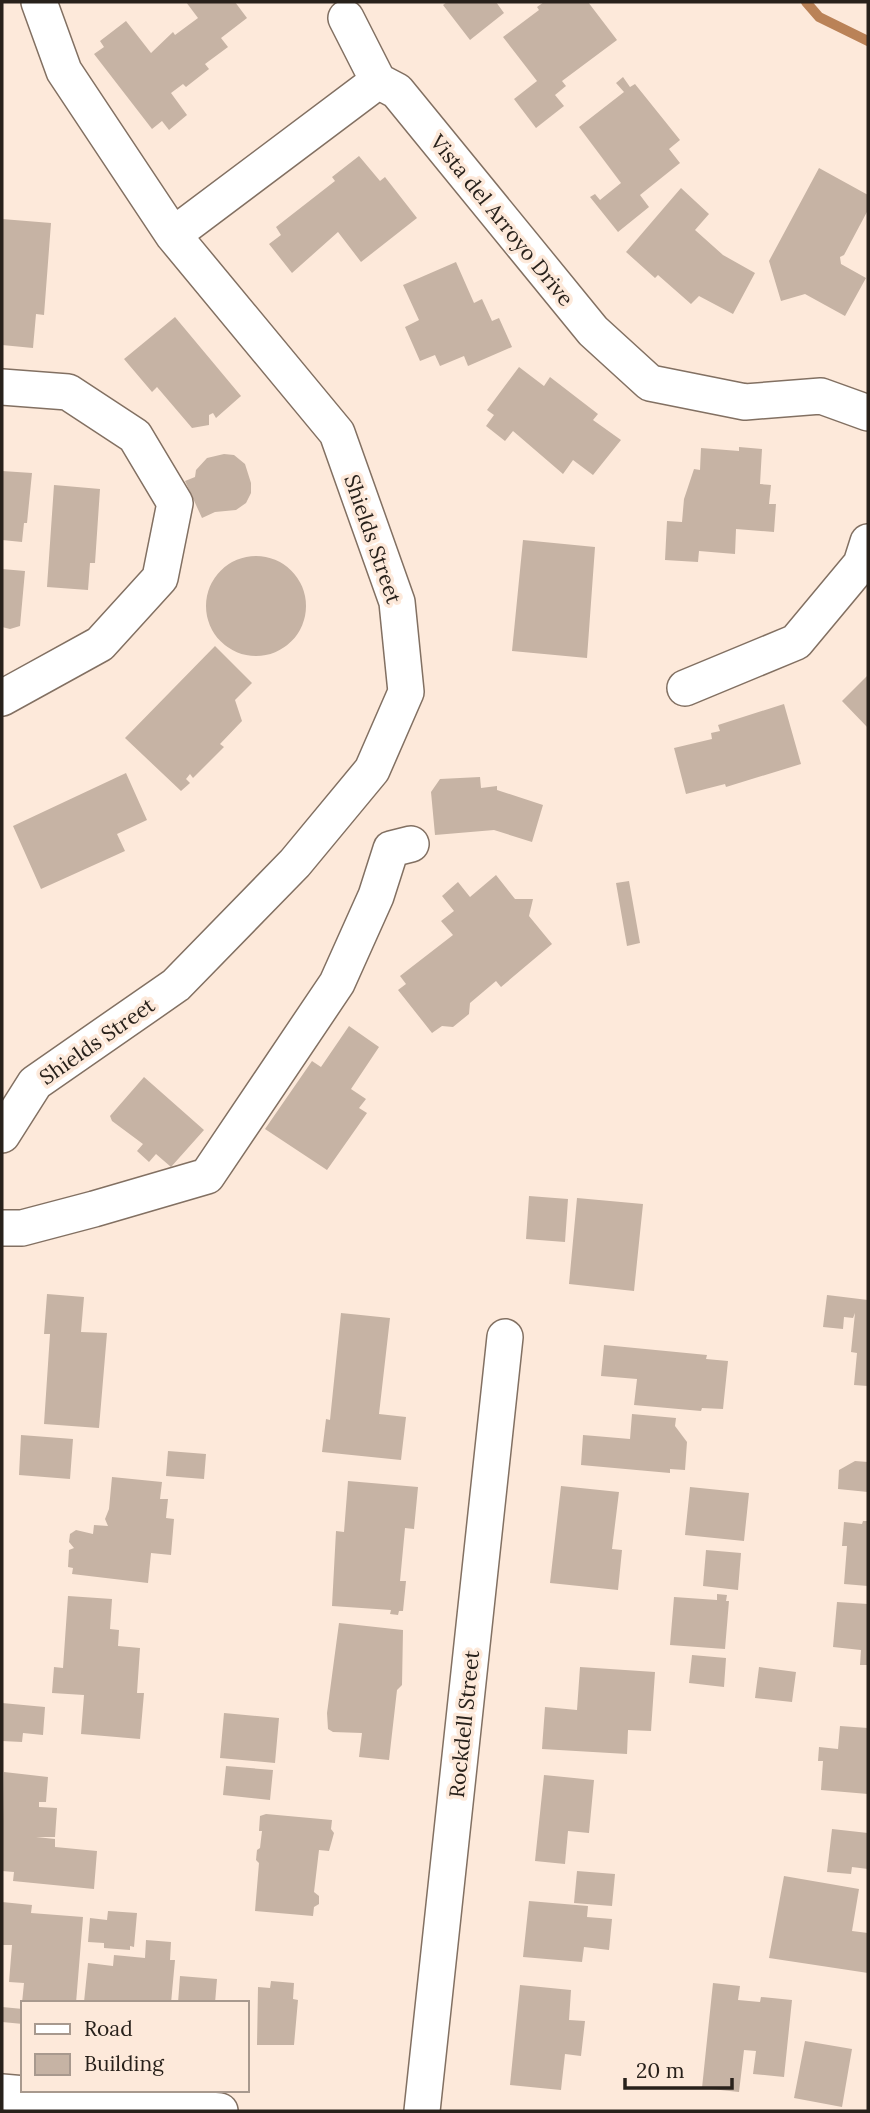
<svg xmlns="http://www.w3.org/2000/svg" width="870" height="2113" font-family="Lora,serif">
	<style>
		.lines { fill: none; stroke-linecap: round; stroke-linejoin: round }
		.stream { stroke: #ba8257; stroke-width: 10 }
		.building { fill: #c6b3a4 }
		.minor-casing { stroke: #827062; stroke-width: 38 }
		.minor { stroke: #fff; stroke-width: 35 }
		.labels { text-anchor: middle; dominant-baseline: central; stroke-width: 7; stroke-linejoin: round; paint-order: stroke }
		.street-label { font-size: 21px; fill: #28211b; stroke: #fde9da }
	</style>
	<rect width="100%" height="100%" fill="#fde9da"/>
	<g class="lines">
		<path class="stream" d="M806,2L819,17L868,41"/>
	</g>
	<path class="building" d="M186,2H235L247,18L221,38L228,47L205,64L209,69L186,87L183,84L171,93L187,115L169,130L162,121L152,129L94,54L104,47L100,41L126,21L151,53L173,32L175,35L198,18Z
		M447,2H496L504,13L470,40L443,5Z
		M544,2H588L617,40L562,81L566,86L555,95L564,106L536,128L514,99L537,81L503,37L539,10L537,7Z
		M623,77L630,87L635,84L680,140L669,149L680,163L640,195L649,207L618,232L590,197L595,194L600,200L621,183L579,127L624,92L616,83Z
		M359,156L380,181L385,177L417,218L361,262L338,232L292,273L269,244L281,235L276,227L335,181L332,177Z
		M819,168L868,195V210L844,255L840,257L841,264L866,278L845,316L805,294L781,301L769,261Z
		M681,188L709,214L695,230L723,255L755,273L733,314L699,296L691,304L658,275L655,278L626,252Z
		M2,219L51,223L44,315L36,314L33,348L2,345Z
		M456,262L474,303L482,299L492,321L499,318L512,347L468,366L464,356L440,366L435,355L420,361L405,327L419,320L403,285Z
		M175,317L241,396L216,418L213,413L209,415V425L192,428L157,387L152,392L124,359Z
		M519,367L544,386L550,377L598,414L593,420L621,440L593,475L573,460L563,474L513,431L505,441L486,426L494,415L487,410Z
		M739,447L762,449L760,484L771,485L769,504H776L774,532L736,529L735,554L699,551L698,562L665,560L667,521L682,522L684,499L694,469L700,470L701,448L739,451Z
		M224,454L234,455L245,464L251,483V493L246,503L236,510L215,512L202,518L185,481L195,477L196,470L207,458Z
		M2,471L32,473L27,523H24L22,542L2,540Z
		M54,485L100,489L95,563H90L88,590L47,587Z
		M523,540L595,547L587,658L512,651Z
		M206 606a50 50 0 1 1 100 0a50 50 0 1 1-100 0Z
		M2,569L25,571L20,626L10,629L2,627Z
		M215,646L252,683L235,700L242,721L220,744L224,747L193,778L190,774L186,779L190,783L181,791L125,738Z
		M868,675V728L842,701Z
		M784,704L801,764L726,787L725,784L686,794L674,748L712,739L711,733L720,731L718,725Z
		M126,773L147,820L117,834L125,851L41,889L13,826Z
		M480,777L481,788L497,786V790L543,805L532,842L494,830L435,835L431,792L440,779Z
		M496,875L515,899H533L529,916L552,944L501,987L496,981L470,1003L469,1014L453,1027L442,1026L432,1033L398,990L406,984L400,976L453,935L441,921L454,911L442,896L458,882L470,897Z
		M629,881L640,943L627,946L616,883Z
		M349,1026L379,1047L351,1089L366,1099L359,1108L367,1113L327,1170L265,1129L312,1061L321,1067Z
		M144,1077L204,1130L171,1167L156,1154L149,1162L137,1151L143,1144L112,1121L110,1116Z
		M529,1196L568,1199L565,1242L526,1239Z
		M577,1198L643,1204L634,1291L569,1284Z
		M47,1294L84,1297L81,1332L107,1333L99,1428L44,1424L50,1334H44Z
		M827,1295L868,1300V1386L854,1385L857,1353L851,1352L855,1313L853,1318L844,1317L843,1329L823,1327Z
		M341,1313L390,1318L379,1414L406,1417L401,1460L322,1452L326,1419L330,1420Z
		M604,1345L707,1355L706,1359L728,1361L723,1409L702,1408L701,1411L634,1405L637,1379L601,1376Z
		M632,1414L676,1418L675,1426L687,1442L685,1470L670,1469V1473L581,1465L583,1435L630,1439Z
		M21,1435L73,1439L70,1479L19,1475Z
		M168,1451L206,1454L204,1479L166,1476Z
		M855,1461L868,1462V1492L838,1489L839,1470Z
		M112,1477L162,1482L160,1499H168L166,1518L174,1519L171,1555L151,1553L148,1583L72,1574L73,1568L68,1567L69,1550L74,1548L69,1542L70,1534L76,1530L93,1534L94,1525L108,1526L105,1519L109,1509Z
		M348,1481L418,1487L414,1529L405,1528L400,1581H406L403,1611H399L398,1615L390,1614L391,1610L332,1606L336,1531L344,1532Z
		M561,1486L619,1492L612,1549L622,1550L618,1590L550,1583Z
		M690,1487L749,1493L744,1541L685,1535Z
		M863,1521H868V1586L844,1584L847,1546H842L844,1522L862,1524Z
		M706,1550L741,1553L738,1590L703,1586Z
		M717,1594L727,1595L726,1601H729L725,1649L670,1645L674,1597L717,1600Z
		M68,1596L112,1599L110,1629L119,1630L118,1646L140,1648L137,1693H144L140,1739L81,1734L84,1695L52,1693L54,1667L63,1668Z
		M837,1602L868,1604V1665H860L861,1650L833,1647Z
		M339,1623L403,1630L402,1685L397,1690L389,1760L359,1757L362,1733L333,1732L328,1729L327,1713Z
		M692,1655L726,1658L724,1687L689,1683Z
		M580,1667L655,1672L651,1731L628,1730L627,1754L542,1749L545,1707L577,1710Z
		M759,1667L796,1672L792,1702L755,1698Z
		M2,1703L45,1707L43,1735L23,1733L22,1742L2,1741Z
		M224,1713L279,1718L275,1763L220,1758Z
		M840,1726L868,1728V1794L821,1790L823,1761H818L819,1747L838,1749Z
		M226,1766L273,1770L270,1800L223,1795Z
		M4,1772L48,1777L46,1802H39V1807L57,1808L55,1837H36L55,1839V1847L97,1851L94,1889L13,1881L14,1872L2,1871Z
		M544,1775L594,1780L589,1833L568,1831L565,1864L535,1861Z
		M266,1814L332,1820L331,1829L334,1833L329,1851L319,1850L314,1892L319,1896V1904L314,1907L313,1916L255,1911L259,1863L256,1860L257,1850L260,1848L262,1831H259L260,1816Z
		M832,1829L868,1833V1869L852,1867L851,1874L827,1872Z
		M577,1871L615,1874L612,1906L574,1903Z
		M784,1876L859,1889L852,1931L868,1933V1973L769,1958Z
		M529,1901L588,1906L587,1917L612,1919L609,1950L584,1947L582,1962L523,1957Z
		M2,1902L32,1905L31,1913L83,1917L76,2003H22L24,1983L9,1982L12,1945H2Z
		M108,1911L137,1913L134,1947L130,1946V1950L104,1948V1943L88,1942L90,1918L107,1920Z
		M146,1940L171,1942L170,1960H175L171,2003L84,2002L88,1963L113,1966L114,1955L145,1958Z
		M180,1976L217,1979L215,2003H178Z
		M271,1981L294,1983L293,1999L298,2000L294,2045H257L258,1987L270,1988Z
		M713,1983L740,1986L738,2000L760,2002L761,1997L792,2000L784,2077L753,2074L756,2051L744,2050L739,2092L702,2088Z
		M520,1985L571,1990L569,2020L585,2021L581,2056L565,2054L561,2090L510,2085Z
		M2,2007L23,2009V2024L2,2022Z
		M805,2041L852,2049L842,2107L794,2098Z"/>
	<g class="lines">
		<g class="minor-casing">
			<path id="minor" d="M346,18L378,81
				M173,235L378,81L397,91L593,331L650,383L745,402L821,396L868,413
				M2,387L68,392L135,436L175,503L160,578L100,644L2,698
				M685,688L796,642L861,564L868,542
				M2,1135L35,1083L176,985L295,863L372,770L406,692L397,602L337,433L173,235L64,71L39,2
				M2,1228H22L94,1209L207,1176L337,983L376,896L391,849L411,844
				M2,2092L220,2111
				M422,2111L505,1337"/>
		</g>
		<use href="#minor" class="minor"/>
	</g>
	<g class="labels">
		<g class="street-label">
			<text transform="translate(502 220) rotate(51)">Vista del Arroyo Drive</text>
			<text transform="translate(373 539) rotate(71)">Shields Street</text>
			<text transform="translate(97 1041) rotate(-35)">Shields Street</text>
			<text transform="translate(464 1724) rotate(-84)">Rockdell Street</text>
		</g>
	</g>
	<rect width="870" height="2113" fill="none" stroke="#28211b" stroke-width="7"/>
	<rect x="21" y="2001" width="228" height="91" fill="#fde9da" stroke="#a8998e" stroke-width="2"/>
	<rect x="35" y="2024" width="35" height="10" fill="#ffffff" stroke="#a8998e" stroke-width="2"/>
	<text x="84" y="2036" font-size="21" fill="#28211b">Road</text>
	<rect x="35" y="2054" width="35" height="21" fill="#c6b3a4" stroke="#a8998e" stroke-width="2"/>
	<text x="84" y="2071" font-size="21" fill="#28211b">Building</text>
	<path d="M625 2078v10h107v-10" fill="none" stroke="#28211b" stroke-width="3.5"/>
	<text x="636" y="2078" font-size="21" fill="#28211b" stroke="#fde9da" stroke-width="5" paint-order="stroke">20 m</text>
</svg>
